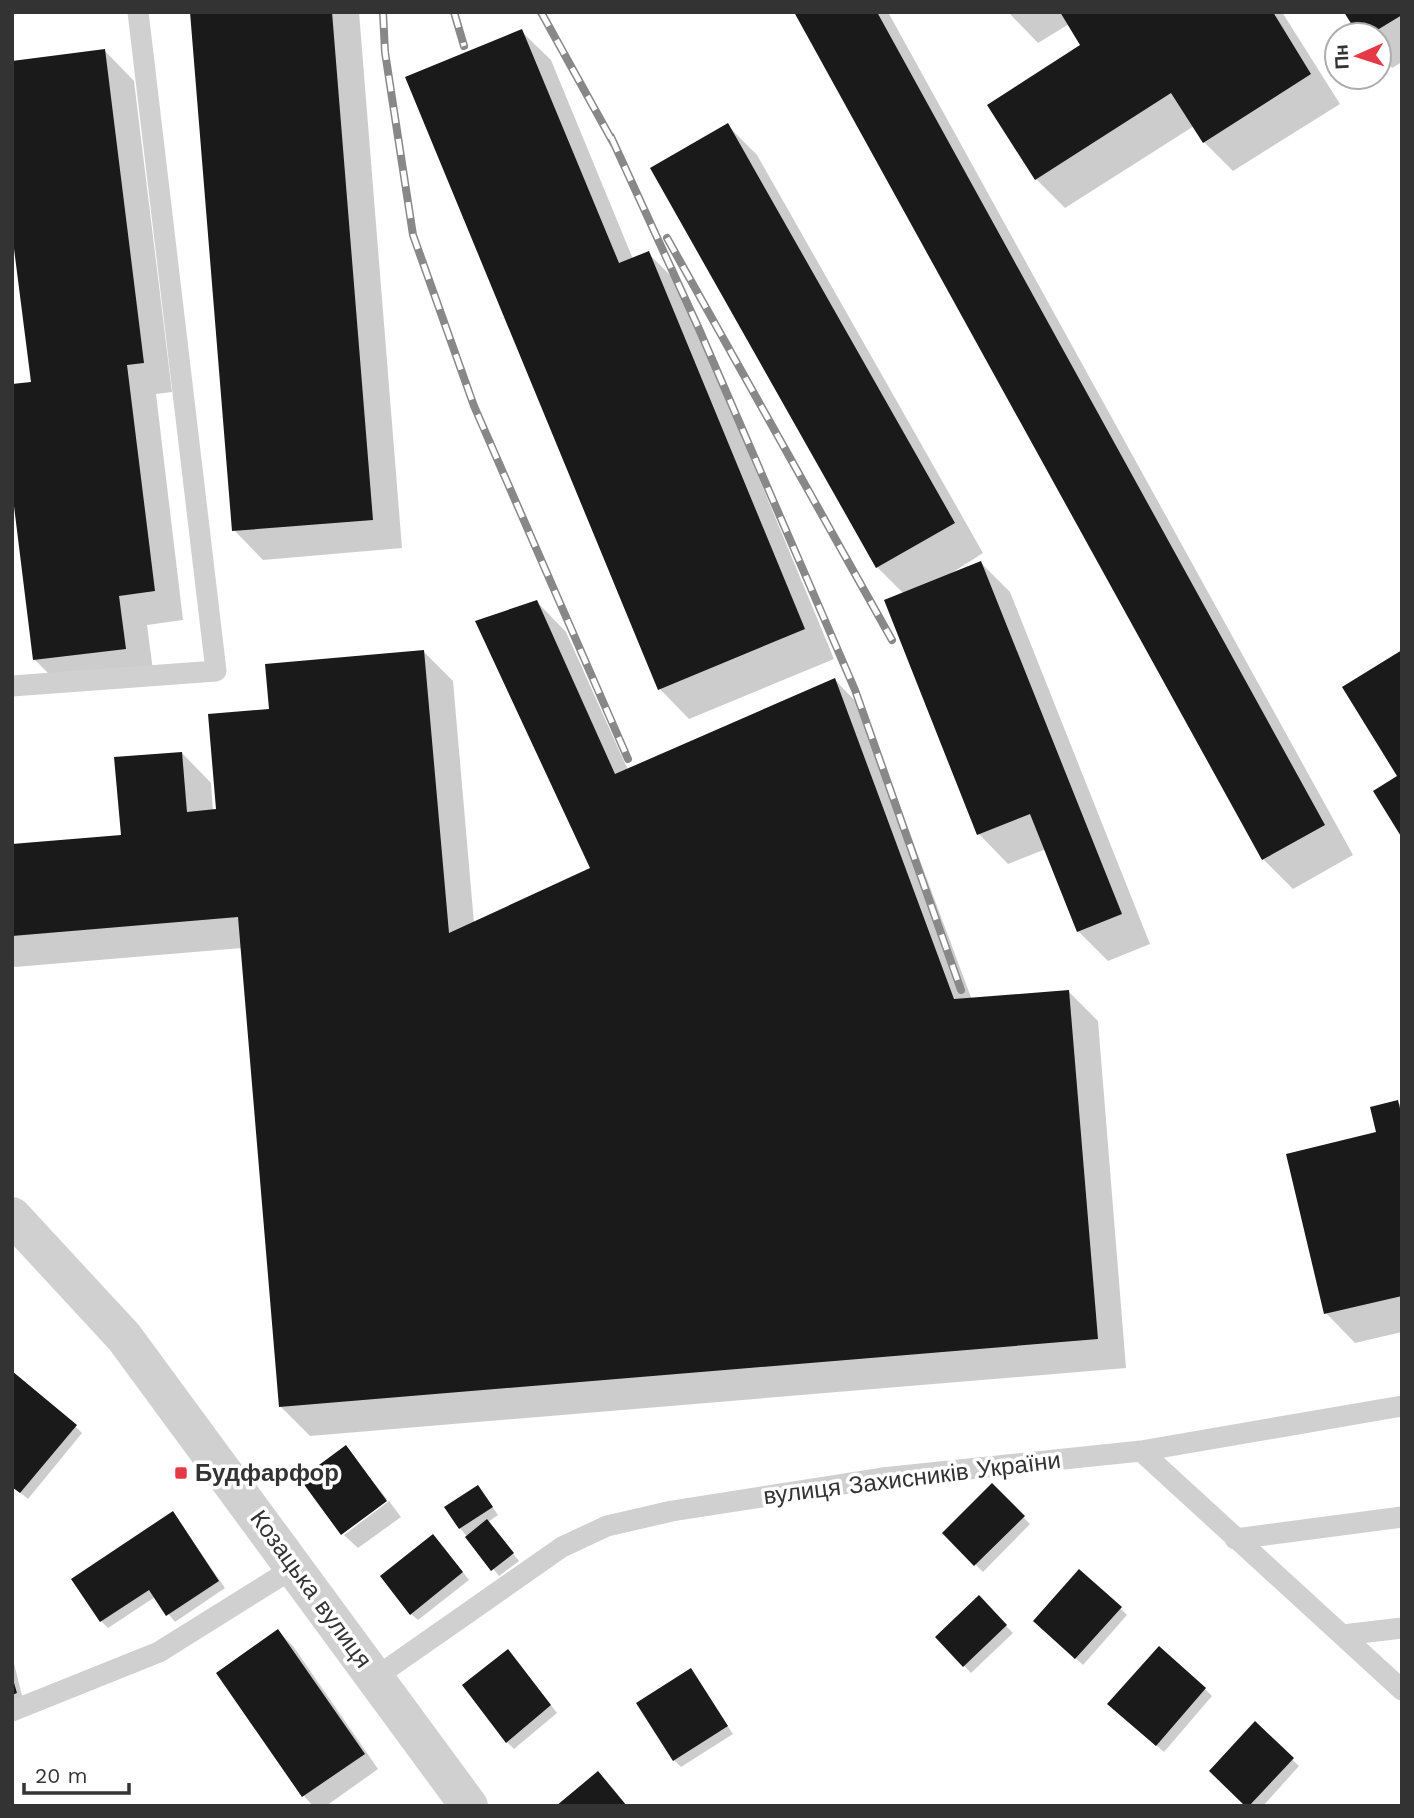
<svg xmlns="http://www.w3.org/2000/svg" width="1414" height="1818" font-family="'Work Sans',sans-serif">
	<style>
		.shadow { fill: #0003 }
		.building { fill: #1a1a1a }
		.lines { fill: none; stroke-linecap: round; stroke-linejoin: round }
		.lane { stroke: #d0d0d0; stroke-width: 21 }
		.street { stroke: #d0d0d0; stroke-width: 38 }
		.rail-casing { stroke: #888; stroke-width: 8 }
		.rail { stroke: #fff; stroke-width: 5; stroke-dasharray: 16; stroke-linecap: butt }
		.poi-dot { fill: #e63946; stroke: #fff; stroke-width: 2.5 }
		.labels { text-anchor: middle; dominant-baseline: central; stroke-width: 7; stroke-linejoin: round; paint-order: stroke }
		.poi-label { font-size: 24px; font-weight: bold; fill: #333; stroke: #fff; text-anchor: start }
		.street-label { font-size: 24px; fill: #333; stroke: #fff }
	</style>
	<rect width="100%" height="100%" fill="#fff"/>
	<path class="shadow" d="M192,12H359L402,548L263,560L234,530Z
		M796,12H888L1353,855L1293,889L1263,859Z
		M1008,12H1282L1340,104L1233,171L1204,142L1194,126L1065,208L1036,179L1083,46L1069,24L1038,43Z
		M1402,12V62L1392,68L1379,56V35H1360Z
		M521,31L551,60L633,259L648,253L678,283L834,659L689,719L660,689L407,78Z
		M105,51L134,81L172,392L156,394L183,620L147,625L154,678L64,689L35,660L33,383Z
		M727,125L757,155L983,553L947,576L981,563L1010,592L1150,944L1108,961L1079,932L1046,849L1008,864L979,834L904,594L877,567Z
		M537,602L566,632L628,770L835,680L864,710L972,1000L1068,991L1098,1021L1126,1368L310,1436L281,1407L242,948L15,967L12,964V845L123,836L182,753L211,783L213,811H217L270,711L424,652L453,681L474,923L592,869Z
		M1397,1102L1402,1106V1332L1355,1343L1326,1313L1378,1134Z
		M75,1426L82,1433L28,1499L12,1486Z
		M345,1448L387,1499L342,1532Z
		M992,1486L1030,1524L983,1572L944,1533Z
		M478,1487L498,1515L488,1522L519,1561L499,1576L460,1528Z
		M389,1501L401,1517L358,1548L344,1535Z
		M173,1513L225,1588L175,1622L155,1597L108,1628L101,1621Z
		M440,1543L469,1580L418,1620L411,1614Z
		M979,1598L1013,1633L971,1673L937,1637Z
		M1120,1608L1127,1615L1083,1665L1043,1628Z
		M278,1631L293,1646L378,1769L326,1806H313L304,1796L218,1673Z
		M12,1655L23,1700L12,1703Z
		M515,1659L557,1713L514,1749L507,1742Z
		M691,1670L733,1734L681,1767L674,1760Z
		M1205,1689L1212,1696L1164,1752L1117,1711Z
		M1255,1724L1299,1766L1263,1806H1248Z"/>
	<path class="building" d="M190,12H332L373,520L232,531Z
		M794,12H877L1325,825L1262,860Z
		M1060,12H1273L1311,74L1203,143L1171,93L1035,180L987,105L1080,45Z
		M1344,12H1402V15L1369,35H1358Z
		M522,29L619,263L649,251L805,629L658,690L405,77Z
		M105,49L144,363L127,365L155,591L119,596L126,649L33,660L12,490V384L31,382L12,233V61Z
		M728,123L955,523L876,568L650,168Z
		M981,561L1122,914L1077,932L1030,814L977,835L884,600Z
		M537,600L615,774L835,678L954,999L1069,990L1098,1339L279,1407L238,917L12,936V844L121,835L114,757L182,752L187,812L216,809L208,714L269,709L265,664L424,650L449,933L590,868L475,621Z
		M1402,650V838L1373,791L1397,776L1342,687Z
		M1398,1100L1402,1117V1296L1324,1314L1286,1154L1376,1132L1370,1107Z
		M12,1371L77,1425L20,1493L12,1487Z
		M346,1445L387,1501L341,1535L300,1479Z
		M992,1483L1025,1516L974,1566L942,1533Z
		M478,1485L493,1507L459,1529L444,1507Z
		M173,1511L219,1581L166,1616L149,1590L100,1622L71,1579Z
		M487,1519L514,1553L491,1571L465,1537Z
		M433,1534L463,1572L410,1615L380,1576Z
		M1079,1569L1122,1607L1075,1659L1033,1621Z
		M979,1595L1007,1625L963,1667L935,1637Z
		M278,1629L365,1754L302,1797L216,1673Z
		M1159,1646L1206,1688L1156,1746L1107,1704Z
		M508,1649L551,1705L506,1743L462,1685Z
		M691,1668L728,1726L673,1761L636,1703Z
		M12,1676L17,1693L12,1695Z
		M1255,1721L1294,1758L1249,1806H1245L1209,1771Z
		M598,1771L627,1806H556Z"/>
	<g class="lines">
		<path class="lane" d="M12,686L216,671L138,12
			M1141,1451L1402,1690
			M1235,1539L1402,1517
			M1343,1635L1402,1628
			M376,1677L562,1547L607,1526L672,1511L882,1478L1141,1451L1402,1406
			M12,1711L159,1652L295,1567"/>
		<path class="street" d="M12,1216L124,1337L469,1806"/>
		<g class="rail-casing">
			<path id="rail" d="M383,12L385,52L413,235L474,406L628,759
				M454,12L464,46
				M541,12L614,144
				M611,137L699,329L855,690L961,990
				M667,238L892,640"/>
		</g>
		<use href="#rail" class="rail"/>
	</g>
	<rect class="poi-dot" x="174" y="1466" width="14" height="14" rx="3.5"/>
	<g class="labels">
		<g class="poi-label">
			<text x="195" y="1473">Будфарфор</text>
		</g>
		<g class="street-label">
			<text transform="translate(912 1478) rotate(-7)">вулиця Захисників України</text>
			<text transform="translate(311 1589) rotate(54)">Козацька вулиця</text>
		</g>
	</g>
	<rect width="1414" height="1818" fill="none" stroke="#333333" stroke-width="28"/>
	<g transform="translate(1358 56) rotate(267)"><circle r="33" fill="#ffffff" stroke="#adadad" stroke-width="2"/>
	<path d="M0-5L12 26L0 18L-12 26Z" fill="#e63946"/>
	<text y="-10" font-size="19" font-weight="bold" text-anchor="middle" fill="#333333">Пн</text>
	</g>
	<path d="M24 1783v10h105v-10" fill="none" stroke="#333333" stroke-width="3.5"/>
	<text x="35" y="1783" font-size="21" fill="#333333" stroke="#ffffff" stroke-width="5" paint-order="stroke">20 m</text>
</svg>
